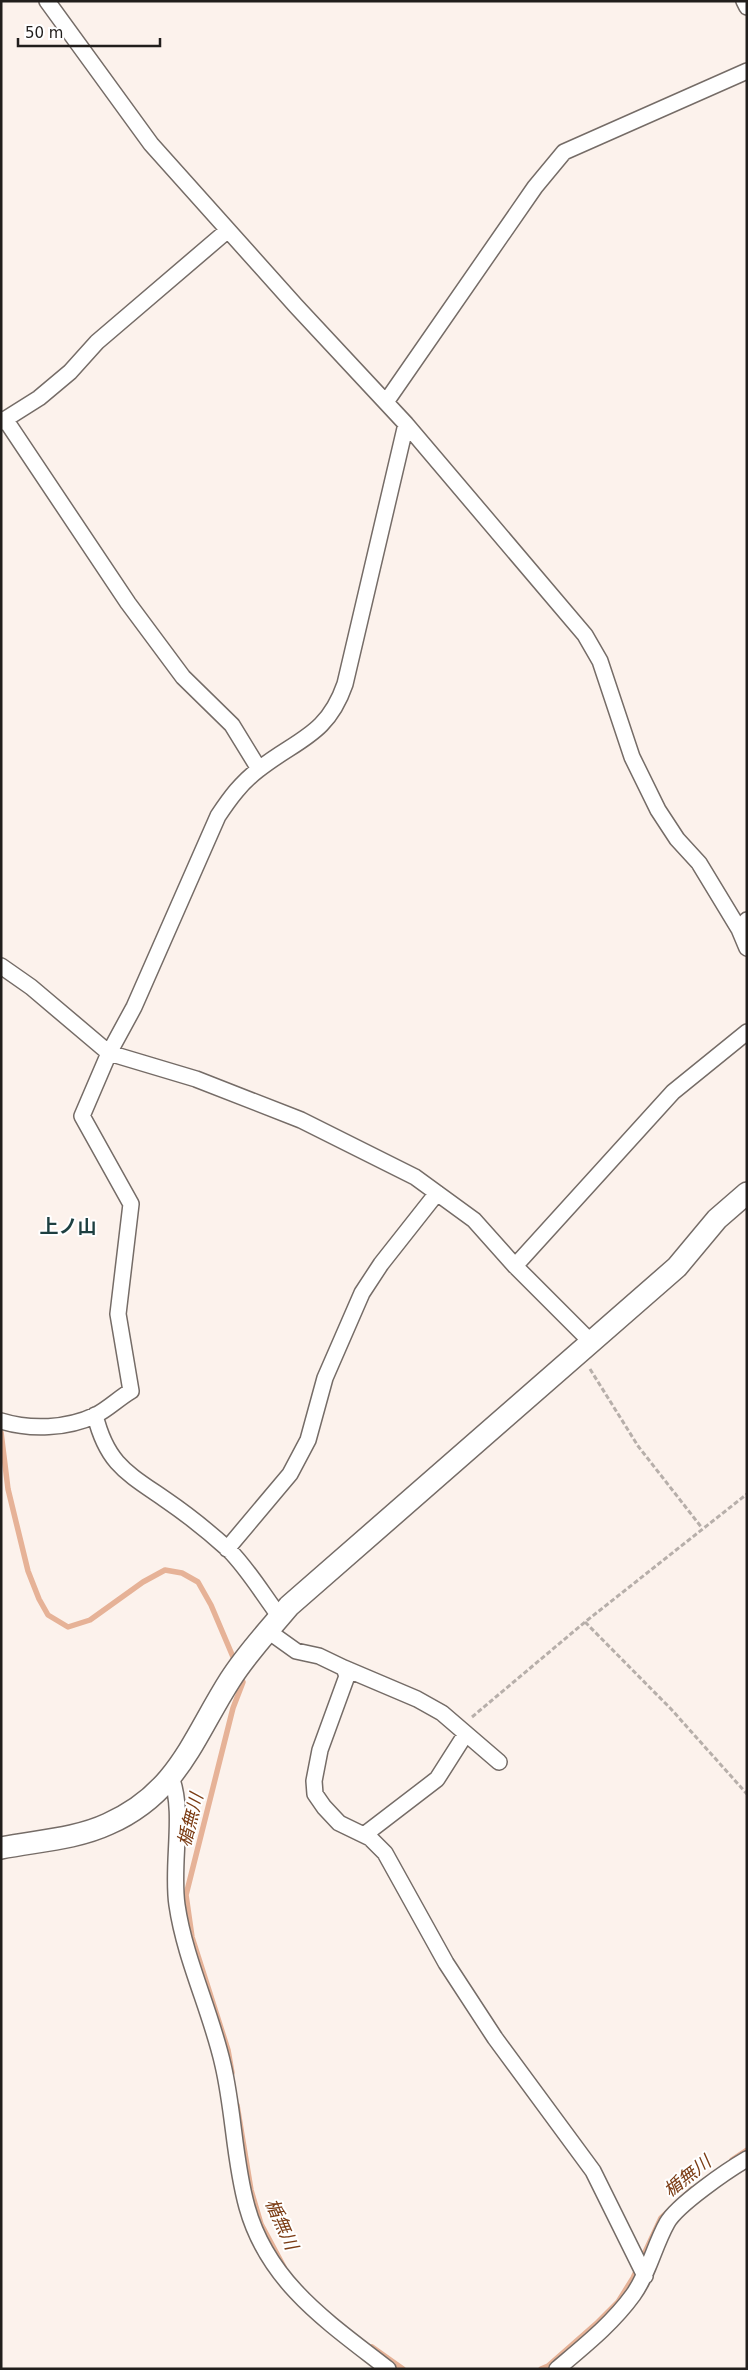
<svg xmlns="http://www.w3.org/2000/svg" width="748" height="2370" font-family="'DejaVu Sans','Noto Sans JP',sans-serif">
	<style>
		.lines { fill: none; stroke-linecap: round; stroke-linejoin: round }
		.stream { stroke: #e6b297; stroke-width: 5.5 }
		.street-casing { stroke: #756c67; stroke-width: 18 }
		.secondary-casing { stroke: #756c67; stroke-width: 24 }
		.path { stroke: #b7afaa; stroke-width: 3; stroke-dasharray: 5 2.5; stroke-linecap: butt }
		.street { stroke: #fff; stroke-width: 15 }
		.secondary { stroke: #fff; stroke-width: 21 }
		.labels { text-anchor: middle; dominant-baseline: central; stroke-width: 4; stroke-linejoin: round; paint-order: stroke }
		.water-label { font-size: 18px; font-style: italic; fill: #7b3c14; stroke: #fff }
		.quarter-label { font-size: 19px; font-weight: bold; fill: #1d3f40; stroke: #fff }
	</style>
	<rect width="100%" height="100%" fill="#fcf2ec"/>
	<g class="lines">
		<path class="stream" d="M1,1432L8,1489L28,1571L39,1599L48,1615L68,1627L90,1620L143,1582L165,1570L182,1573L198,1582L211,1605L236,1664
			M232,2073L228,2050L192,1937L186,1895L233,1708L243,1682L240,1675
			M237,2105L251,2190L261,2224L284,2267
			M732,2160L747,2150
			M372,2347L403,2369
			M541,2369L548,2366L598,2322L618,2302L633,2278L661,2218L692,2189"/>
		<g class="street-casing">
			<path id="street" d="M47,1L151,144L296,306L406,424L585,635L600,661L632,757L658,810L677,839L699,863L739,929
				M744,1L747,7
				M386,402L535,187L564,152L747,71
				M5,419L128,603L183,677L232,725L259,769
				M1,422L39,398L70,372L97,342L228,230
				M406,424L345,684C327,736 297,739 258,770C241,783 230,798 218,816L134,1007L109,1053L196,1079L301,1120L415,1177L474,1220L515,1266L592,1343
				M747,920L739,929L747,948
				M1,966L31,987L109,1053L82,1116L131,1204L118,1314L131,1391C119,1398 108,1409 96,1415C67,1429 30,1430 1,1421
				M515,1266L673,1092L747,1032
				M95,1415C107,1464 127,1473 166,1500C188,1515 209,1532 229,1550C248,1569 264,1596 280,1617
				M227,1549L290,1474L308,1440L325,1378L362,1293L381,1264L437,1193
				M268,1631L296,1651L319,1656L344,1668L347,1676L320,1750L314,1781L315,1794L324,1807L339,1823L370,1838L385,1853L446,1963L495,2038L593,2171L645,2276
				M344,1668L417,1699L442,1713L499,1762
				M171,1777C185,1812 171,1865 177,1905C185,1960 211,2011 223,2065C234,2112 234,2161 247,2207C268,2283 329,2323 388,2369
				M364,1835L437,1779L465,1735
				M557,2369C584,2346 612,2324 633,2295C649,2273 654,2246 667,2223C677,2205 728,2170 747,2159"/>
		</g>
		<g class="secondary-casing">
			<path id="secondary" d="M1,1848C36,1841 76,1839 108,1824C178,1793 193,1738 230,1680C247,1653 269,1630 289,1606L677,1267L717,1219L747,1193"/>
		</g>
		<path class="path" d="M590,1369L638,1446L702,1528
			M585,1622L671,1709L747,1794
			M472,1717L585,1622L747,1494"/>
		<use href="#street" class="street"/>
		<use href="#secondary" class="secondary"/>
	</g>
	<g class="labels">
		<g class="water-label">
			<text transform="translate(190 1820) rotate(-76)">楯無川</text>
			<text transform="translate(687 2176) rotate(-38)">楯無川</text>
			<text transform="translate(282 2224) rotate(66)">楯無川</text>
		</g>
		<g class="quarter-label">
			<text x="68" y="1226">上ノ山</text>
		</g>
	</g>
	<rect width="748" height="2370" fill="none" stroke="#211e1c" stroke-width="5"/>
	<path d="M18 38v8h142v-8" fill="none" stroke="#211e1c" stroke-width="2.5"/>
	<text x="25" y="38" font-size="15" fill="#211e1c" stroke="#ffffff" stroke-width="4" paint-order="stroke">50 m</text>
</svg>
